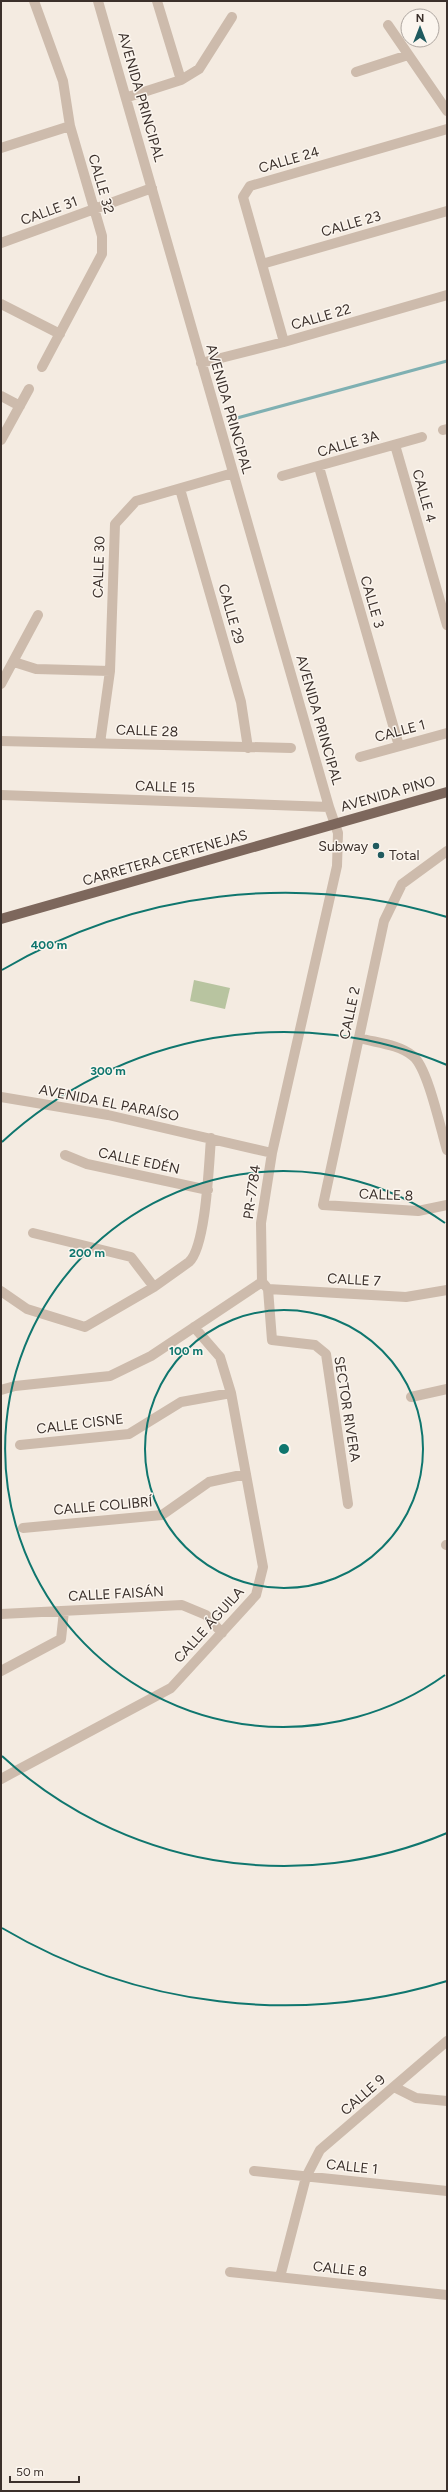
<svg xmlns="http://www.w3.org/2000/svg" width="448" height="2492" font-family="Figtree,sans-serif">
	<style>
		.green { fill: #b8c4a0 }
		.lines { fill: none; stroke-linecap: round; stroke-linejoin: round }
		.stream { stroke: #7fb0b2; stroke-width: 3 }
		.minor { stroke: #cdbbac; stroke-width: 10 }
		.major { stroke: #7d675c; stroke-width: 10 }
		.ring { fill: none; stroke: #0f766e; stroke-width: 2 }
		.poi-dot { fill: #1f5a5e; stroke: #fbf5ee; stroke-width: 1.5 }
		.labels { text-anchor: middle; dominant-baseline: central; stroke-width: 3; stroke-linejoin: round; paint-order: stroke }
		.street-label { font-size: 14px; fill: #3b302b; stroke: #fbf5ee }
		.poi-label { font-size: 14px; fill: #3b302b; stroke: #fbf5ee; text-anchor: end }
		.centre { fill: #0f766e; stroke: #fbf5ee; stroke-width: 2 }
		.ring-label { font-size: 12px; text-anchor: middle; font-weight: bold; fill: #0f766e; stroke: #fbf5ee; stroke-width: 3; stroke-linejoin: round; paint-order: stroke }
	</style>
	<rect width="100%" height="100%" fill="#f4ebe1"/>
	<path class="green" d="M194,980L230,988L225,1009L190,1001Z"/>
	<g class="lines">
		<path class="stream" d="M237,418L447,361"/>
		<path class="minor" d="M34,1L63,81L70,126L102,236V254L42,367
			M157,1L181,80
			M388,25L447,111
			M356,72L408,55
			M128,97L181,80L199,69L232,17
			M1,148L70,126
			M1,243L152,188
			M262,264L447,211
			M1,304L60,334
			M284,342L243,197L250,186L447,129
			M201,363L284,342L447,295
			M1,396L20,406
			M443,430L447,429
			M1,440L29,389
			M395,445L447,625
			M319,467L399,746
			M282,476L422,437
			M180,489L241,702L248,748
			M14,662L36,669L110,671
			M1,684L38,615
			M1,741L291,748
			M100,743L110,671L115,524L136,501L233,473
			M360,757L447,733
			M1,795L329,807
			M447,851L402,884L384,921L323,1205L418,1211L447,1205
			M359,1038C377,1043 398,1044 413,1056C428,1068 441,1131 447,1150
			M1,1097L108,1115L272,1153
			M65,1155L87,1164L208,1190
			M33,1233L131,1257L154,1287
			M264,1284L268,1289L406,1297L447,1290
			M268,1289L272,1340L315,1345L326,1354L348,1504
			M1,1291L27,1309L85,1327L154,1287L189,1262C206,1247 209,1163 211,1138
			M1,1390L15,1386L110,1376L151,1356L262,1282L261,1223L272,1153L337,866L338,833L329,807L98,1
			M411,1397L447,1389
			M20,1445L129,1434L181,1402L231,1393
			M23,1528L162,1515L209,1482L246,1474
			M446,1545H447
			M1,1614L182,1605L206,1615L222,1633
			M1,1671L61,1639L64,1611
			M1,1779L171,1688L256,1595L263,1567L231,1393L220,1357L194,1327
			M394,2087L416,2098L447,2101
			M254,2171L447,2191
			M230,2272L447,2295
			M280,2277L306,2177L320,2150L447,2041"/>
		<path class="major" d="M1,919L447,792"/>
	</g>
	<g class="ring">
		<circle cx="284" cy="1449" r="139"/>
		<path d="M445 1675A278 278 0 1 1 445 1223"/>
		<path d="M447 1833A417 417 0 0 1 2 1756M2 1142A417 417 0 0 1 447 1065"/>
		<path d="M447 1981A556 556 0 0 1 2 1928M2 970A556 556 0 0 1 447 917"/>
	</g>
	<g class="poi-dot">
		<circle cx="376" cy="846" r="4"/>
		<circle cx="381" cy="855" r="4"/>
	</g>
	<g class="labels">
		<g class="street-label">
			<text transform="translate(141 97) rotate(74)">AVENIDA PRINCIPAL</text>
			<text transform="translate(289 160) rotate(-16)">CALLE 24</text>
			<text transform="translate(101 184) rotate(74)">CALLE 32</text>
			<text transform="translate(49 211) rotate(-20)">CALLE 31</text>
			<text transform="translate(351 224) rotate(-16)">CALLE 23</text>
			<text transform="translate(321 317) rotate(-16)">CALLE 22</text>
			<text transform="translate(229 409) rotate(74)">AVENIDA PRINCIPAL</text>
			<text transform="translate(348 444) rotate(-16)">CALLE 3A</text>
			<text transform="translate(424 496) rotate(74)">CALLE 4</text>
			<text transform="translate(99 567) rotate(-88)">CALLE 30</text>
			<text transform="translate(372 602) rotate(74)">CALLE 3</text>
			<text transform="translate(231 614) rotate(74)">CALLE 29</text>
			<text transform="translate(319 720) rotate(74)">AVENIDA PRINCIPAL</text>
			<text transform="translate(147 731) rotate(2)">CALLE 28</text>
			<text transform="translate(400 731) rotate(-15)">CALLE 1</text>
			<text transform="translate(165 787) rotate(2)">CALLE 15</text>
			<text transform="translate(388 794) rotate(-16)">AVENIDA PINO</text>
			<text transform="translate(165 858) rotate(-16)">CARRETERA CERTENEJAS</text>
			<text transform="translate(350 1013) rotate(-78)">CALLE 2</text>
			<text transform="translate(109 1103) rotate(11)">AVENIDA EL PARAÍSO</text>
			<text transform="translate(139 1161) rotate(12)">CALLE EDÉN</text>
			<text transform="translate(252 1192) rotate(-82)">PR-7784</text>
			<text transform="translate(386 1195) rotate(2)">CALLE 8</text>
			<text transform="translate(354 1280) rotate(3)">CALLE 7</text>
			<text transform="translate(347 1409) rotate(81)">SECTOR RIVERA</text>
			<text transform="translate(80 1424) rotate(-7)">CALLE CISNE</text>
			<text transform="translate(103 1506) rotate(-5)">CALLE COLIBRÍ</text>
			<text transform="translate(116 1594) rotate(-3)">CALLE FAISÁN</text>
			<text transform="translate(209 1625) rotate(-48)">CALLE ÁGUILA</text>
			<text transform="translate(363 2095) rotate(-41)">CALLE 9</text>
			<text transform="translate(352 2167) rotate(6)">CALLE 1</text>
			<text transform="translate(340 2269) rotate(6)">CALLE 8</text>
		</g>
		<g class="poi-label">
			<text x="368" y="846">Subway</text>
			<text x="389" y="855" text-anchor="start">Total</text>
		</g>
	</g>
	<circle cx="284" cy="1449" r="6" class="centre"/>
	<g class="ring-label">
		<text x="49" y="949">400 m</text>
		<text x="108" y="1075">300 m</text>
		<text x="87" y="1257">200 m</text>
		<text x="186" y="1355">100 m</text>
	</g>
	<rect width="448" height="2492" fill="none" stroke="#3b302b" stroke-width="4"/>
	<g transform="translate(420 28)"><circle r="19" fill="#fbf5ee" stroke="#aea6a0"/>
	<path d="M0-3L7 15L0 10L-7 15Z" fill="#1f5a5e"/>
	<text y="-6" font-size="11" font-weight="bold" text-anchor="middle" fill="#3b302b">N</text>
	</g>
	<path d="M10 2476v6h69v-6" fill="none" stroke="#3b302b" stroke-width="2"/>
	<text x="16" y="2476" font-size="12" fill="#3b302b" stroke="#fbf5ee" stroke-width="3" paint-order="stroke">50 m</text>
</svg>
